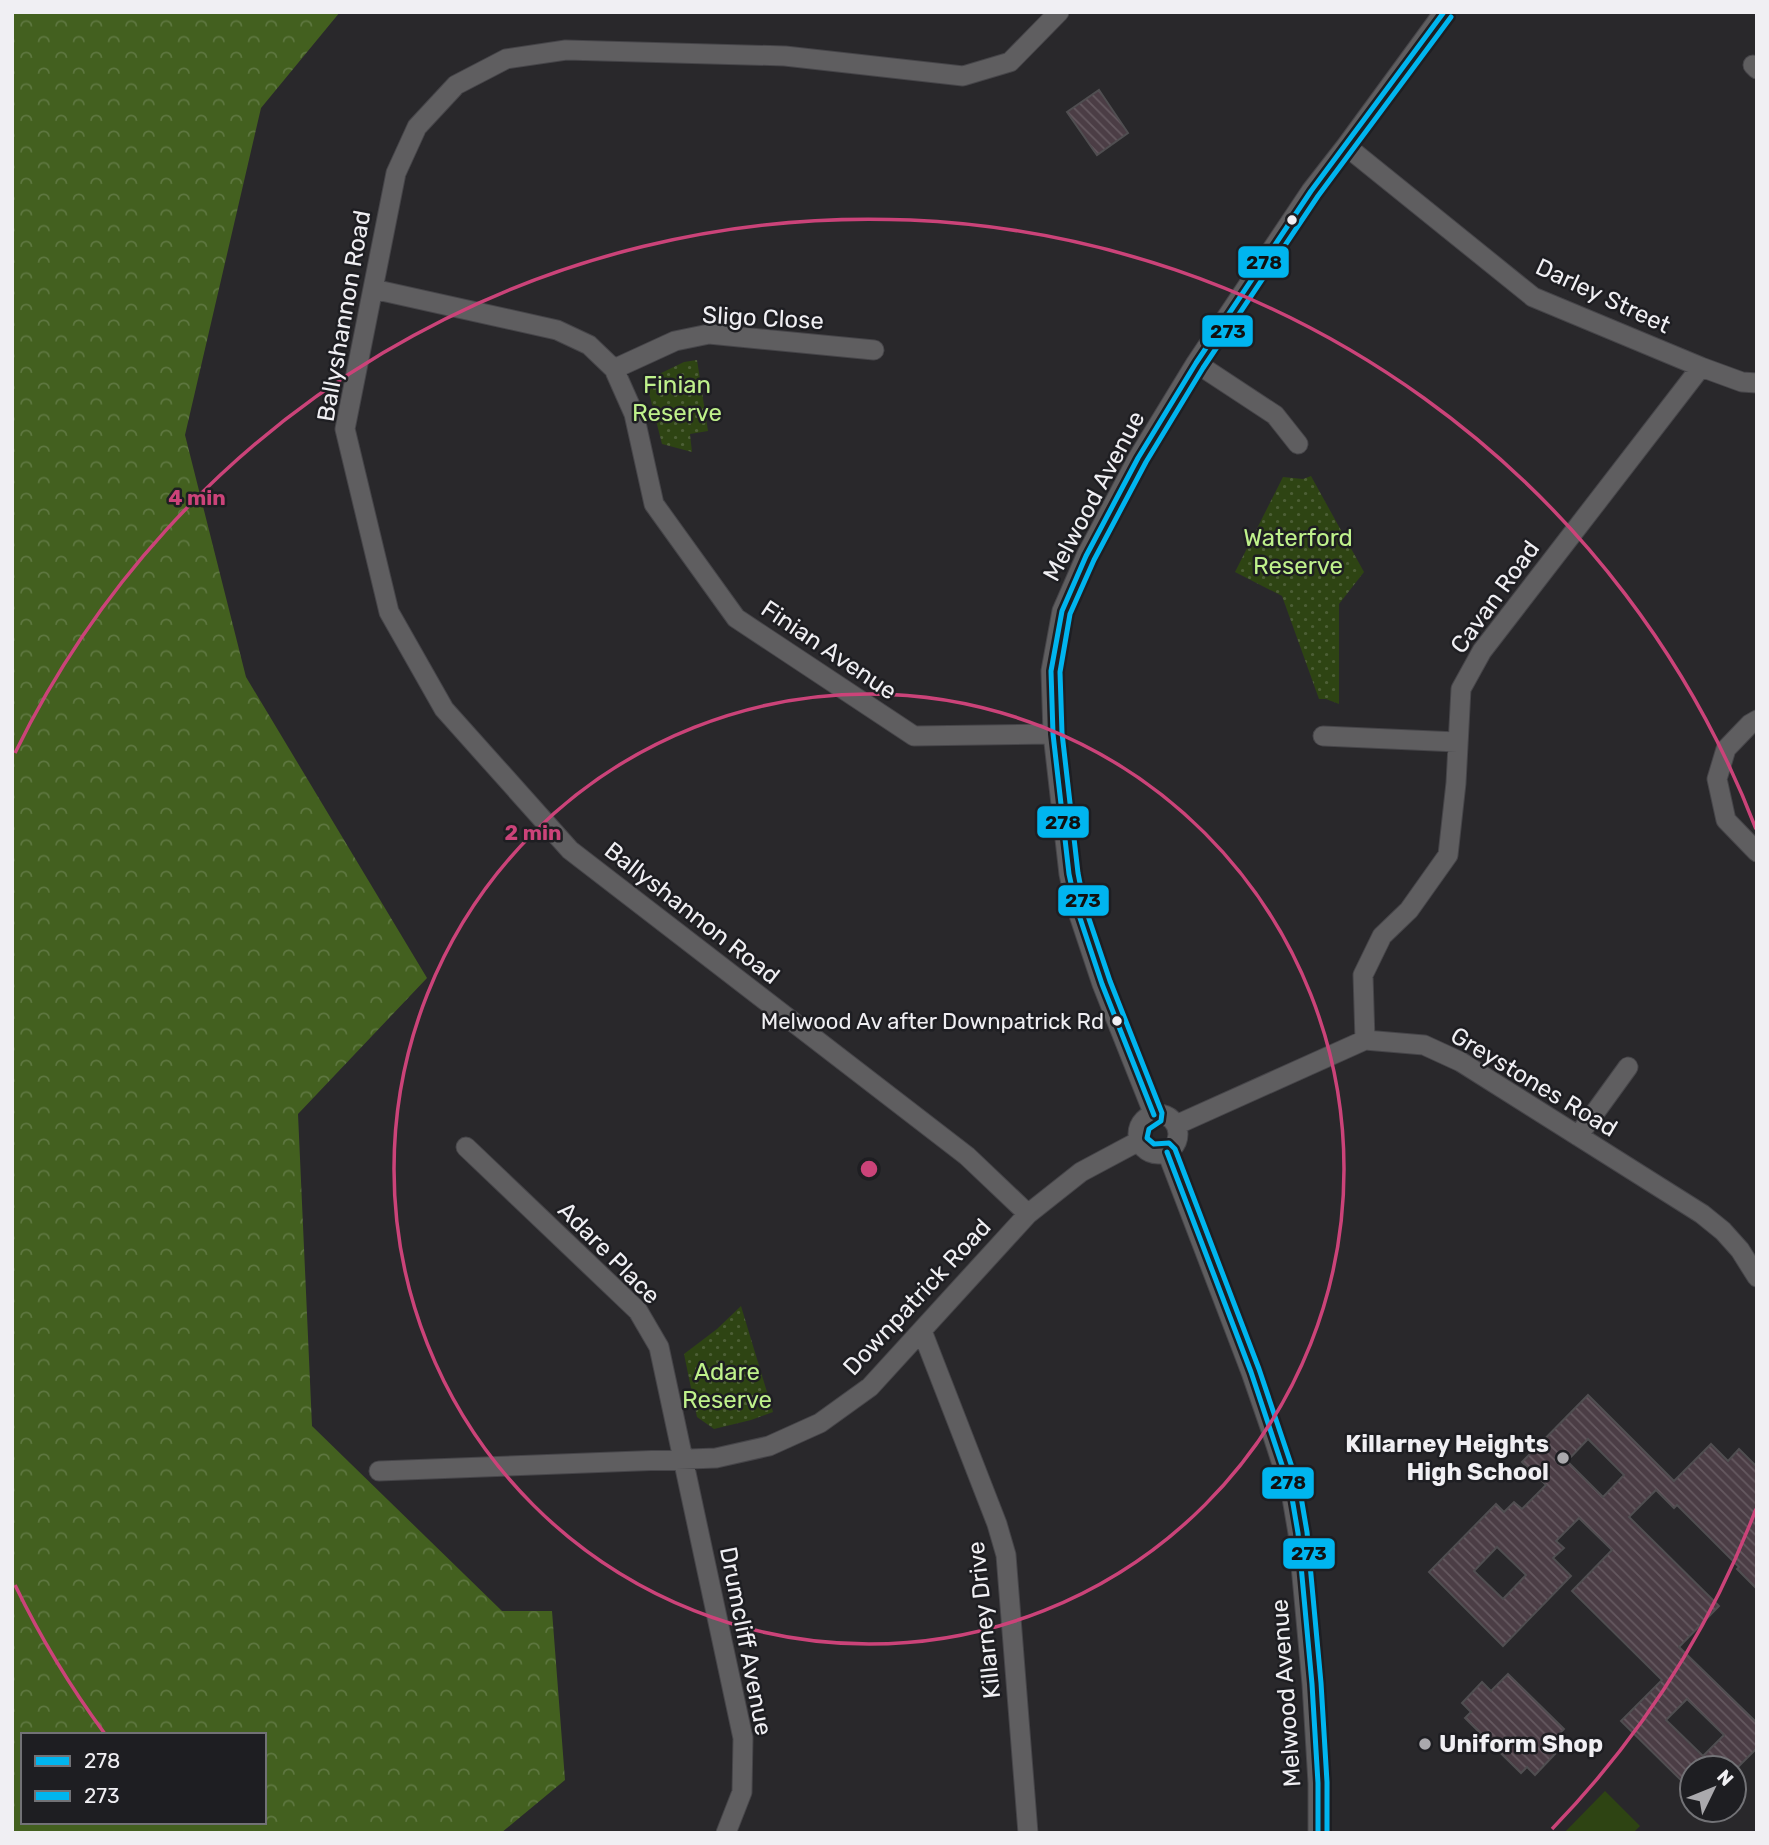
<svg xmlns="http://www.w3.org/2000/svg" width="1769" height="1845" font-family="Rubik,sans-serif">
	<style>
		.green { fill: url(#green-dots) }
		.forest { fill: url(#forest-crowns); fill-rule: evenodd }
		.pitch { fill: #2e4413 }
		.building { fill: url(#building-back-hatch); stroke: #504e51; stroke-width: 2; fill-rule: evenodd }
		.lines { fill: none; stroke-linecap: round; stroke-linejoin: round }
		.minor-casing { stroke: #464549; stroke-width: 21 }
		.minor { stroke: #5f5e60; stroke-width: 19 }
		.bus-1-casing { stroke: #1e1e22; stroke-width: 10 }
		.bus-2-casing { stroke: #1e1e22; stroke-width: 10 }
		.bus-1 { stroke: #00b5ef; stroke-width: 5 }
		.bus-2 { stroke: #00b5ef; stroke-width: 5 }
		.ring { fill: none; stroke: #cb4379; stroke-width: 3.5 }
		.bus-dot { fill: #f0eff3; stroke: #1e1e22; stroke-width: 2.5 }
		.poi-dot { fill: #aaa9ad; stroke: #1e1e22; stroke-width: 2.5 }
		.labels { text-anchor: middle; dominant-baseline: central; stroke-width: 5; stroke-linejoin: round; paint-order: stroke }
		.bus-label { font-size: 22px; fill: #f0eff3; stroke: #1e1e22; text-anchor: end }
		.street-label { font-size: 24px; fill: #f0eff3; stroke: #1e1e22 }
		.park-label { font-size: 24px; fill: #bff18b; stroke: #1e1e22 }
		.poi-label { font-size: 24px; font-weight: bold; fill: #f0eff3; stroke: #1e1e22; text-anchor: end }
		.centre { fill: #cb4379; stroke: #1e1e22; stroke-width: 3.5 }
		.ring-label { font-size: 21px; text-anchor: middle; font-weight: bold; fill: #cb4379; stroke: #1e1e22; stroke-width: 5; stroke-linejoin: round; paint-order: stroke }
		.line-badge { stroke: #1e1e22; stroke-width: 2.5 }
		.pale-badge-label { font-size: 19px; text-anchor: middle; font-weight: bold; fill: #111 }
	</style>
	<defs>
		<pattern id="green-dots" width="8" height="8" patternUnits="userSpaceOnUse" patternTransform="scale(1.75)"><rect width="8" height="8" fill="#2e4413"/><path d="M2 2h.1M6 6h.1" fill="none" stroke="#4d5f36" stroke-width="1.8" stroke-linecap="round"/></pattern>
		<pattern id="forest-crowns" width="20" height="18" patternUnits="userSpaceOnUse" patternTransform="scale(1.75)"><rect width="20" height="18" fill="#43601f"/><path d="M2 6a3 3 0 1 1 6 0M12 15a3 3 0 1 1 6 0" fill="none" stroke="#5e7740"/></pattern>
		<pattern id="building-back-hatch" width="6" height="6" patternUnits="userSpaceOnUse" patternTransform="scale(1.75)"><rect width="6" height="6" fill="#4b3d45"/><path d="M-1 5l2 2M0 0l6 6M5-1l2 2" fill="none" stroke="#655960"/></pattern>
	</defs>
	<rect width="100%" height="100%" fill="#29282b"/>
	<path class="green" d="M697,360L708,431L690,434L692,452L662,444L649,393L655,376L684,362Z
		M1311,476L1364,572L1339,604V704L1326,699H1319L1282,596L1235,572L1283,477L1303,479Z
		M741,1306L773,1412L751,1420L714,1429L697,1417L684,1354L717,1329Z"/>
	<path class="forest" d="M12,12H340L261,108L185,435L246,677L427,978L298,1114L312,1426L502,1611H552L565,1780L501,1833H12ZM23,1735H264V1822H23Z"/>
	<path class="pitch" d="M1605,1791L1640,1826L1633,1833H1564Z"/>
	<path class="building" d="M1099,90L1128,133L1097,155L1067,112Z
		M1588,1395L1674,1481L1711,1444L1728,1461L1739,1449L1757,1467V1589L1737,1569L1739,1567L1677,1505L1674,1508L1656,1490L1629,1517L1719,1606L1679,1647L1757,1723V1748L1737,1768H1692V1791L1621,1721L1662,1680L1572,1591L1612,1550L1579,1518L1556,1541L1564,1548L1553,1558L1571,1576L1503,1646L1429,1572L1496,1504L1504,1512L1514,1502L1522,1509L1546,1485L1522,1462ZM1588,1439L1624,1475L1603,1497L1567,1461ZM1497,1547L1526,1575L1503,1599L1474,1571ZM1687,1699L1724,1735L1703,1756L1666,1720Z
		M1508,1674L1564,1729L1547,1746L1555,1754L1535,1775L1527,1767L1521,1773L1465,1718L1471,1712L1462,1703L1482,1682L1491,1691Z"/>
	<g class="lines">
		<g class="minor-casing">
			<path id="minor" d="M1753,65L1757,69
				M1346,146L1533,297L1701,367L1742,382L1757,383
				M373,289L557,330L589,345L614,369L634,414L654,504L736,618L914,736L1053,734
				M1196,363L1275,415L1298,444
				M614,369L675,341L709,334L874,350
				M1757,720L1750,724L1726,749L1717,779L1726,820L1757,852
				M1323,736L1457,742
				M1365,1040L1363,975L1382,936L1409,910L1448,855L1456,783L1461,689L1482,651L1701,367
				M1138 1134a20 20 0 1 1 40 0a20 20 0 1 1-40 0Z
				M1154,1115L1102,984L1076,906L1069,874L1053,734L1051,671L1062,611L1086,556L1138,458L1196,363L1311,191L1346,146L1444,12
				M1176,1125L1365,1040L1424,1045L1461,1062L1702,1214L1723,1231L1740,1250L1757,1277
				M1578,1136L1628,1067
				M466,1147L638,1311L659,1347L743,1738L742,1792L726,1833
				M1167,1152L1251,1372L1272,1433L1291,1492L1298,1533L1312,1684L1318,1783V1833
				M1028,1214L967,1156L570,850L444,709L389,612L345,429L396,173L417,127L456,85L506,59L566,50L785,56L963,76L1010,62L1059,12
				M922,1331L997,1524L1006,1555L1028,1833
				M379,1471L716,1458L769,1446L820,1423L870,1387L1028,1214L1081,1172L1139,1141"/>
		</g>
		<use href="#minor" class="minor"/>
		<g class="bus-1-casing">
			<path id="bus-1" d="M1154,1115L1102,984L1076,906L1069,874L1053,734L1051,671L1062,611L1086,556L1138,458L1196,363L1311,191L1444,12
				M1167,1152L1251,1372L1291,1492L1298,1533L1312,1684L1318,1783V1833"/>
		</g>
		<g class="bus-2-casing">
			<path id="bus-2" d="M1327,1833V1782L1321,1683L1307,1532L1300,1491L1259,1369L1175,1149L1169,1143L1154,1144L1147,1138L1149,1129L1161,1121L1162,1113L1110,981L1084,904L1078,873L1062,733L1060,672L1070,614L1094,560L1146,462L1203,368L1318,196L1451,17"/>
		</g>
		<use href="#bus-1" class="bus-1"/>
		<use href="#bus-2" class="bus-2"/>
	</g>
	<g class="ring">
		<circle cx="869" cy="1169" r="475"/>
		<path d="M1756 1509A950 950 0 0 1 1552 1829M105 1734A950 950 0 0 1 15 1585M15 753A950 950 0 0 1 1756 829"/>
	</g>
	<g class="bus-dot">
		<circle cx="1292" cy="220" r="6"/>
		<circle cx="1117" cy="1021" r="6"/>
	</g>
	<g class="poi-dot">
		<circle cx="1563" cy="1458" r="7"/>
		<circle cx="1425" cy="1744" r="7"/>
	</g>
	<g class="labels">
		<g class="bus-label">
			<text x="1104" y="1021">Melwood Av after Downpatrick Rd</text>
		</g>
		<g class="street-label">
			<text transform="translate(1603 296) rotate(25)">Darley Street</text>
			<text transform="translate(344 316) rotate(-80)">Ballyshannon Road</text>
			<text transform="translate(763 318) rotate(3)">Sligo Close</text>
			<text transform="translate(1094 496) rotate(-62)">Melwood Avenue</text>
			<text transform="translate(1495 597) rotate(-54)">Cavan Road</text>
			<text transform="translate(829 650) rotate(34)">Finian Avenue</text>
			<text transform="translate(692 913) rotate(38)">Ballyshannon Road</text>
			<text transform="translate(1534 1082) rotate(31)">Greystones Road</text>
			<text transform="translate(609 1253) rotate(45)">Adare Place</text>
			<text transform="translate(917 1297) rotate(-47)">Downpatrick Road</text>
			<text transform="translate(984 1620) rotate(-96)">Killarney Drive</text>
			<text transform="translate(746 1641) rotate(79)">Drumcliff Avenue</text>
			<text transform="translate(1286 1693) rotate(-94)">Melwood Avenue</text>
		</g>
		<g class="park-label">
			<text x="677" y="385">Finian<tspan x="677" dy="28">Reserve</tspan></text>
			<text x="1298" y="538">Waterford<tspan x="1298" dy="28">Reserve</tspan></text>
			<text x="727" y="1372">Adare<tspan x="727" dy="28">Reserve</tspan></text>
		</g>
		<g class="poi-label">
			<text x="1549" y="1444">Killarney Heights<tspan x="1549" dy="28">High School</tspan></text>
			<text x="1439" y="1744" text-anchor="start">Uniform Shop</text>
		</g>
	</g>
	<circle cx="869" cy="1169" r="10" class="centre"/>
	<g class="ring-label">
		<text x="197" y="505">4 min</text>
		<text x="533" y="840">2 min</text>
	</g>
	<g class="line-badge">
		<rect x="1237" y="245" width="53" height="34" rx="7" fill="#00b5ef"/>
		<rect x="1201" y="314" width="53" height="34" rx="7" fill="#00b5ef"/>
		<rect x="1036" y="805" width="54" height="34" rx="7" fill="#00b5ef"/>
		<rect x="1057" y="884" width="53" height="33" rx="7" fill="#00b5ef"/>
		<rect x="1261" y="1466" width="54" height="34" rx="7" fill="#00b5ef"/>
		<rect x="1282" y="1537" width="54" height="33" rx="7" fill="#00b5ef"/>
	</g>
	<g class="pale-badge-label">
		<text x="1264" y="269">278</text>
		<text x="1228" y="338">273</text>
		<text x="1063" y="829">278</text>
		<text x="1083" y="907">273</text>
		<text x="1288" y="1489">278</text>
		<text x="1309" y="1560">273</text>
	</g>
	<rect width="1769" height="1845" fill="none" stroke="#f0eff3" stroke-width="28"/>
	<rect x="21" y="1733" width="245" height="91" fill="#1e1e22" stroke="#727276" stroke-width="2"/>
	<rect x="35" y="1756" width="35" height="10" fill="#00b5ef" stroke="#727276" stroke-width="2"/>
	<text x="84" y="1768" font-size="21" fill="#f0eff3">278</text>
	<rect x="35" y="1791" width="35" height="10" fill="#00b5ef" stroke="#727276" stroke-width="2"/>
	<text x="84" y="1803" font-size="21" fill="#f0eff3">273</text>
	<g transform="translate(1713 1789) rotate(47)"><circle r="33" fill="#1e1e22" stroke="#727276" stroke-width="2"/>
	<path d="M0-5L12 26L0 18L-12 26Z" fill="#aaa9ad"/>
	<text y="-10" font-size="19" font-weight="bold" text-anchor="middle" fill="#f0eff3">N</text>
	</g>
</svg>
